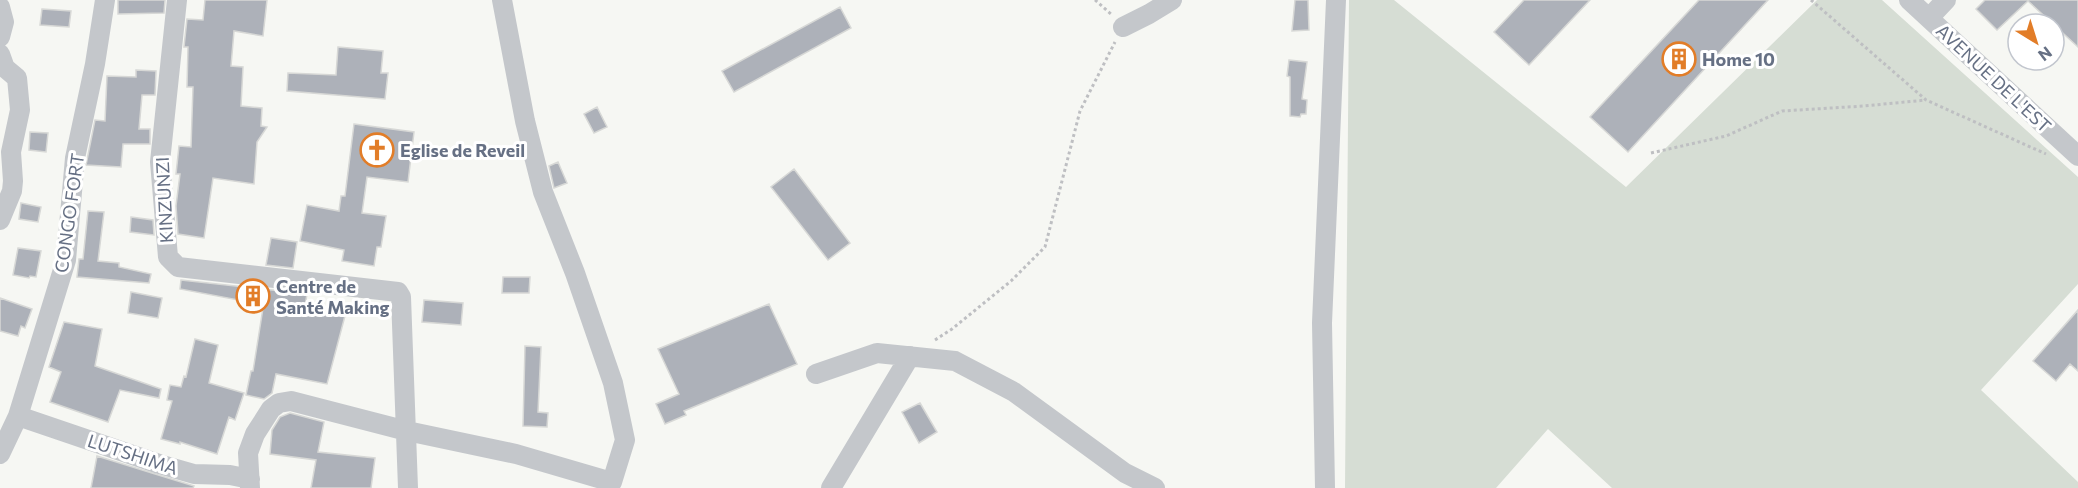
<svg xmlns="http://www.w3.org/2000/svg" width="2078" height="488" font-family="Commissioner,sans-serif">
	<style>
		.green { fill: #d6ddd4 }
		.building { fill: #adb1b9; stroke: #d7d8d6; stroke-width: 1.5 }
		.lines { fill: none; stroke-linecap: round; stroke-linejoin: round }
		.path { stroke: #bebfc2; stroke-width: 3; stroke-dasharray: 3 3; stroke-linecap: butt }
		.minor { stroke: #c4c7cb; stroke-width: 20 }
		.labels { text-anchor: middle; dominant-baseline: central; stroke-width: 6; stroke-linejoin: round; paint-order: stroke }
		.poi-label { font-size: 18px; font-weight: bold; fill: #667084; stroke: #fff; text-anchor: start }
		.street-label { font-size: 18px; fill: #667084; stroke: #fff }
	</style>
	<rect width="100%" height="100%" fill="#f6f7f3"/>
	<path class="green" d="M1349,0H1394L1626,187L1817,0H1882L2078,177V284L1981,390L2078,482V488H1612L1548,429L1496,488H1345Z"/>
	<path class="building" d="M118,0H165L164,13L118,14Z
		M205,0H267L263,36L234,31L231,66L243,67L241,106L262,108L261,126L267,127L257,142L254,184L213,178L204,238L178,234L176,206L180,174H176L179,146L191,147L193,87H187L188,47H184L187,19L203,20Z
		M1295,0H1308L1309,30L1292,31Z
		M1524,0H1590L1529,65L1494,32Z
		M1699,0H1768L1628,152L1590,117Z
		M1985,0H2078V47L2028,1L1997,30L1976,9Z
		M840,7L851,28L734,92L722,71Z
		M42,9L71,11L69,27L40,25Z
		M338,47L383,51L381,73H388L385,99L287,91L288,73L336,75Z
		M1289,60L1307,62L1302,99L1307,100L1306,114H1301L1300,117L1290,116V77L1287,76Z
		M136,70L156,71L155,95H142L139,129H150V144H123L121,167L86,165L95,120L105,121L107,76L136,77Z
		M597,107L607,127L594,133L584,114Z
		M354,124L414,132L408,182L367,177L362,213L386,216L381,247H377L374,266L342,261L344,250L300,241L307,205L339,211L341,196H345Z
		M30,132L48,133L46,152L29,150Z
		M558,162L567,183L554,188L549,166Z
		M794,169L850,243L828,260L771,187Z
		M21,203L41,207L38,222L19,219Z
		M88,211L104,212L98,261L119,263V267L151,274L149,283L77,277L79,259H83Z
		M131,217L153,220L154,235L130,232Z
		M271,238L297,242L293,268L266,265Z
		M18,248L41,251L36,277L30,276L29,278L13,275Z
		M503,277H530L529,293H502Z
		M181,280L307,294L305,306L346,312L327,384L276,374L272,393L264,399L246,395L251,371H253L263,308L244,307V301L180,289Z
		M131,292L162,298L158,318L128,313Z
		M0,298L32,309L25,328L21,326L18,336L0,331Z
		M424,300L463,303L461,325L422,322Z
		M769,304L797,364L684,411L686,415L665,424L656,404L679,394L658,349Z
		M2078,310V371L2070,364L2056,381L2033,361Z
		M64,322L102,329L95,366L161,389L159,398L120,390L108,422L50,402L61,372L49,367Z
		M195,339L218,345L209,383L244,393L235,420L229,417L217,454L180,442V444L161,439L172,401L167,400L170,385L181,387L184,376L186,377Z
		M525,346L541,347L538,412L548,413L547,427L523,426Z
		M920,403L937,432L919,443L902,412Z
		M290,413L324,422L318,452L375,458L371,488H311L316,460L270,454L272,430L280,417Z
		M97,456L194,486L193,488H91Z"/>
	<g class="lines">
		<path class="path" d="M1095,0L1112,15
			M1811,0L1926,100L2046,154
			M1651,153L1726,136L1782,111L1864,106L1926,100
			M935,340L952,329L1011,281L1045,247L1080,111L1115,42"/>
		<path class="minor" d="M177,0L160,162L168,257L178,267L398,292L401,297L408,488
			M1909,0L2078,156
			M0,7L4,22L0,37
			M1929,18L1946,0
			M1123,27L1149,14L1172,0
			M0,54L5,68L17,78L20,110L11,152L13,181L12,191L0,220
			M816,374L877,353L955,361L1014,392L1125,473L1155,488
			M18,416L159,464L194,474L230,475L250,479
			M0,454L18,416L66,260L75,158L95,64L105,0
			M250,488L248,453L255,434L271,409L279,403L291,401L407,431L516,454L612,482L625,440L613,383L575,273L543,192L525,121L502,0
			M831,488L910,356
			M1325,488L1322,323L1336,0"/>
	</g>
	<defs>
		<g id="building-ring" transform="scale(1.725)"><circle r="9.5" fill="#fff" stroke="#e27d28" stroke-width="1.5"/><path d="M-4-6H4V6H1V3H-1V6H-4ZM-2.5-4.3h1.7v1.8h-1.7ZM.8-4.3h1.7v1.8H.8ZM-2.5-1h1.7V.8h-1.7ZM.8-1h1.7V.8H.8Z" fill="#e27d28"/></g>
		<g id="church-ring" transform="scale(1.725)"><circle r="9.5" fill="#fff" stroke="#e27d28" stroke-width="1.5"/><path d="M-1.2-6h2.4v3.5h3.3v2.4h-3.3V6h-2.4V-.1h-3.3v-2.4h3.3Z" fill="#e27d28"/></g>
	</defs>
	<g fill-rule="evenodd">
		<use href="#building-ring" x="1679" y="59"/>
		<use href="#church-ring" x="377" y="150"/>
		<use href="#building-ring" x="253" y="296"/>
	</g>
	<g class="labels">
		<g class="poi-label">
			<text x="1702" y="59">Home 10</text>
			<text x="400" y="150">Eglise de Reveil</text>
			<text x="276" y="286">Centre de<tspan x="276" dy="21">Santé Making</tspan></text>
		</g>
		<g class="street-label">
			<text transform="translate(1994 78) rotate(43)">AVENUE DE L'EST</text>
			<text transform="translate(164 200) rotate(-93)">KINZUNZI</text>
			<text transform="translate(69 213) rotate(-82)">CONGO FORT</text>
			<text transform="translate(133 454) rotate(18)">LUTSHIMA</text>
		</g>
	</g>
	<g transform="translate(2036 42) rotate(142)"><circle r="28" fill="#ffffff" stroke="#c2c6ce" stroke-width="1.5"/>
	<path d="M0-4.5L10 22L0 15L-10 22Z" fill="#e27d28"/>
	<text y="-9" font-size="16" font-weight="bold" text-anchor="middle" fill="#667084">N</text>
	</g>
</svg>
